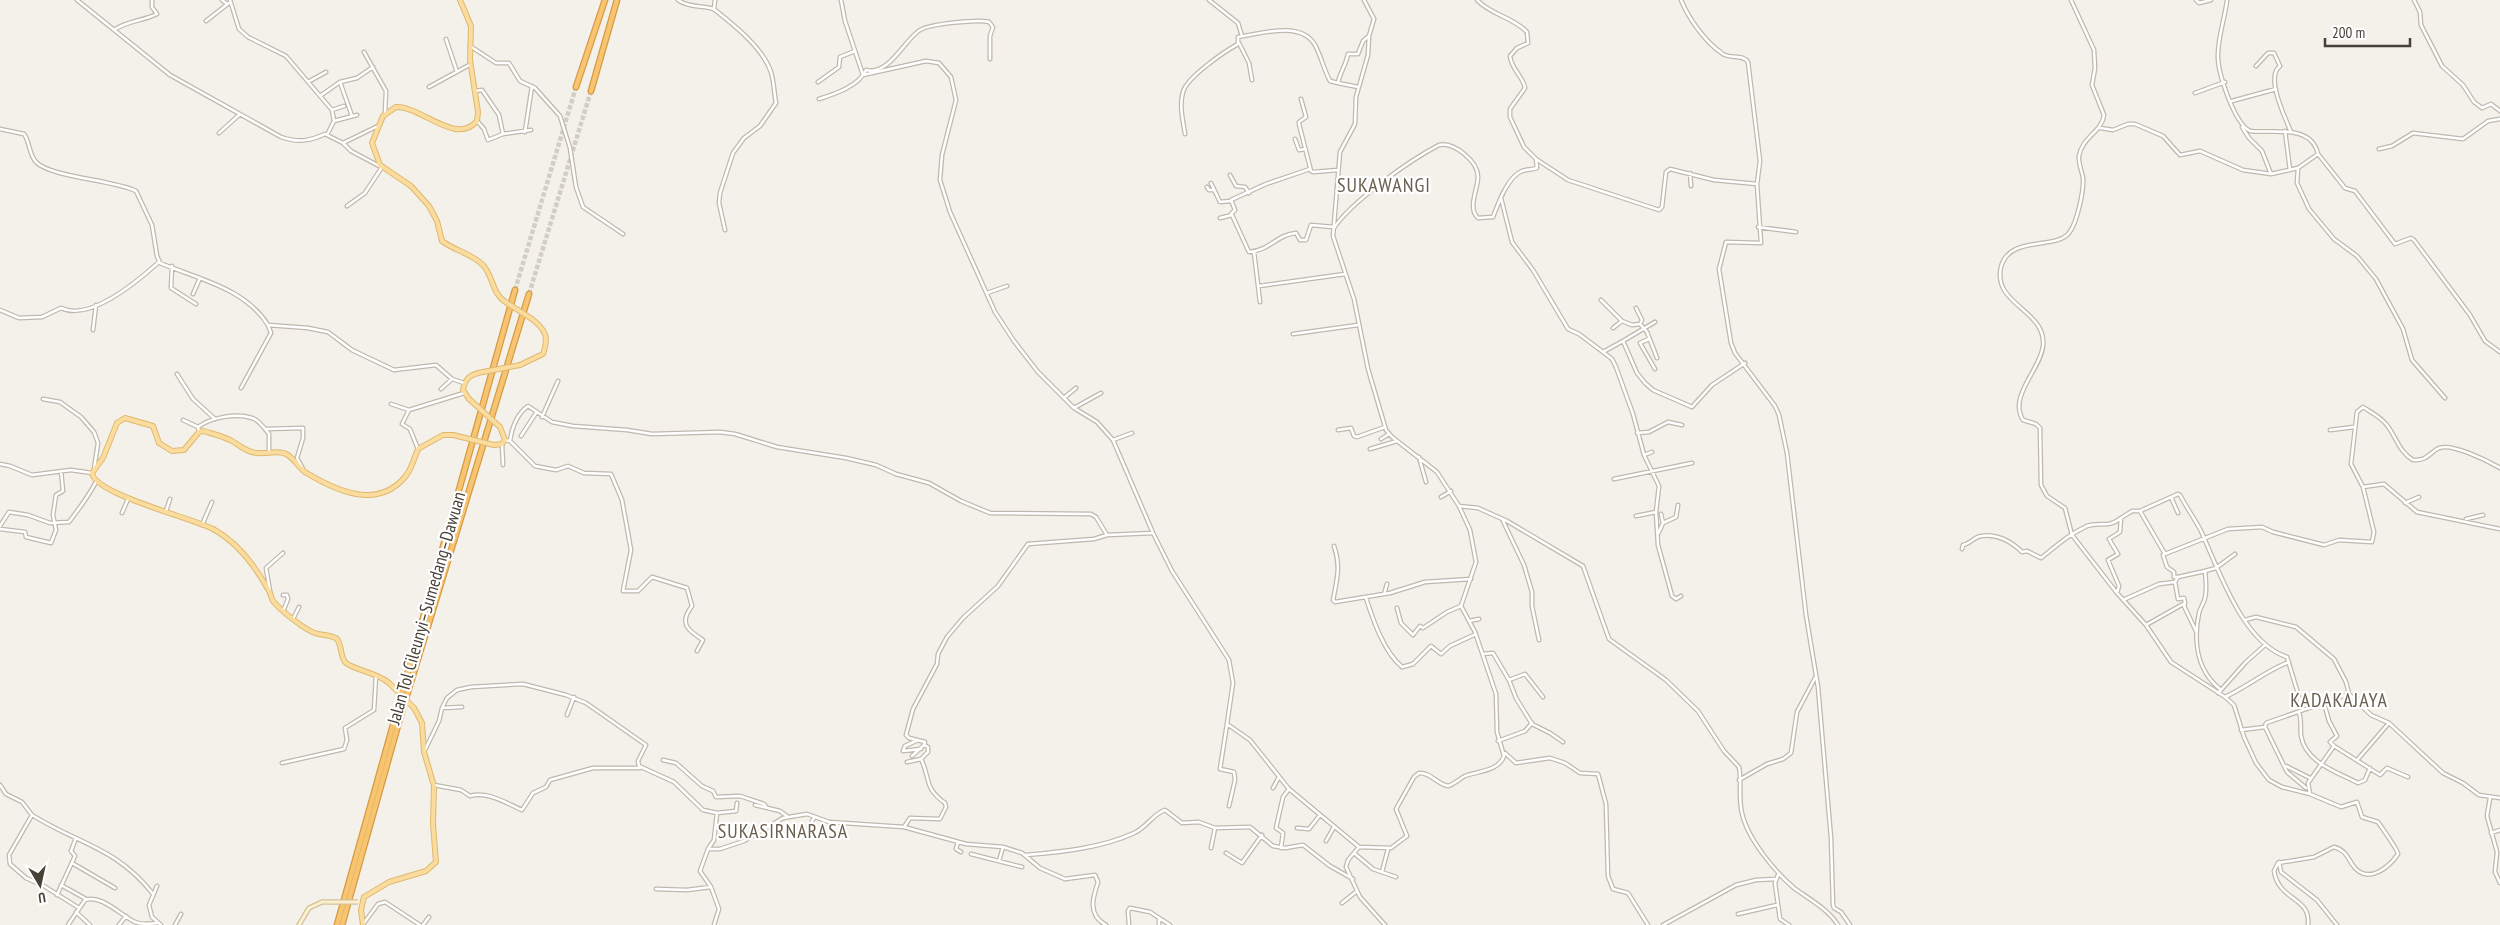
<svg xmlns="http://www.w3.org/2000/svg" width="2500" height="925" font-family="'PT Sans Narrow',sans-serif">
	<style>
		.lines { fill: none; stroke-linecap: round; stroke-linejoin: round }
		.motorway-tunnel { stroke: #d2cec6; stroke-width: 4.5; stroke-dasharray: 4.5 2; stroke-linecap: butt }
		.minor-casing { stroke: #bfb8ad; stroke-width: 5 }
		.secondary-casing { stroke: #d2c19c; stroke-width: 5.5 }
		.primary-casing { stroke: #dfb86e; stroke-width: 6 }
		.motorway-casing { stroke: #d79a42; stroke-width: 7 }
		.minor { stroke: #fff; stroke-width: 2.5 }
		.secondary { stroke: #fcefcc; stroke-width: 3 }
		.primary { stroke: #fadc9e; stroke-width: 4 }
		.motorway { stroke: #f7c572; stroke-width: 4.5 }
		.secondary-bridge-casing { stroke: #d2c19c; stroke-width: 5.5; stroke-linecap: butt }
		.primary-bridge-casing { stroke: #dfb86e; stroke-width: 6; stroke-linecap: butt }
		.secondary-bridge { stroke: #fcefcc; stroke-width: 3 }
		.primary-bridge { stroke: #fadc9e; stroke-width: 4 }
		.labels { text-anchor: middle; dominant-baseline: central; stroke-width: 4.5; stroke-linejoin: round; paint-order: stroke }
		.street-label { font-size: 18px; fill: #484138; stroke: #fff }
		.quarter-label { font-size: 20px; letter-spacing: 1px; fill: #6a5f50; stroke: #fff }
	</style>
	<rect width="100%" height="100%" fill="#f4f1ea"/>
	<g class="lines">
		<path class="motorway-tunnel" d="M515,290L576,87
			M529,294L591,91"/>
		<g class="minor-casing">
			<path id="minor" d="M77,0L170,75L281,137C298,143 310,141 325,134L343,143L378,126
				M222,0L227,4
				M230,0L239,29L248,37L286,56L332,110L334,121L327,135
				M678,0C690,9 709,5 715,10C734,25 763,48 771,72C774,82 774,92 776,103L760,126L744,138L733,153L720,193L719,203L725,230
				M841,0L845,21L863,75L926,61L939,63L951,77L956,100L942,155L940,180L950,212L995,312L1014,341L1038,372L1074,408L1097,422L1113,440L1153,533L1172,571L1229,660L1233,683L1227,724L1250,740L1289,789L1359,847L1391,848L1407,836L1396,809L1414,777L1419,773C1430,772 1437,784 1448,786C1455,784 1459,779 1465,776C1478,771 1499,771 1504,756L1497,732L1496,694L1475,632L1461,606L1476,562L1470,530L1459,506
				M1209,0L1238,23L1242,36
				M1364,0L1374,19L1369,36L1368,55L1356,97L1355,124L1340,152L1333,236L1354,299L1368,369L1386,430L1392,437L1437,472L1459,506L1478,508L1507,521L1583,566L1609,639L1666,680L1698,711L1724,751L1739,767C1742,782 1738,798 1742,813C1747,838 1775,872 1794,888C1809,899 1828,909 1838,925
				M1477,0C1491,15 1513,17 1527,32L1528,43L1517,48L1510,56C1511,69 1523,76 1525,88L1510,109V117L1524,147L1536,159L1568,180L1659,210L1662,207L1666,172L1670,169L1714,180L1757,184L1761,243L1726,242L1719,269L1731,343L1735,353L1775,406L1779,415L1787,453L1806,615L1818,687L1831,838L1833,905L1834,908L1841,912L1850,925
				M1681,0C1689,19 1705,42 1723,54C1731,59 1743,54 1748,62L1760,161L1757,184
				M2071,0L2094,50L2095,68L2092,85L2104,115C2102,132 2082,137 2079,156C2078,163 2082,171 2083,178C2084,191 2077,223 2069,233C2056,250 2009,235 2001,267C1992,305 2047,310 2043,346C2041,369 2008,396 2023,420L2036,424L2040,428L2041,485L2047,496L2065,508L2072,535L2117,593L2146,625L2171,662L2225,697L2234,705L2244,737L2256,763L2269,780L2282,787L2310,794L2341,807L2357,802L2362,817L2378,822C2382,828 2398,850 2398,854C2390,866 2370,884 2355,868C2347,859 2348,851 2334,847L2314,857L2278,863L2274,871C2279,902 2311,896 2308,925
				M2196,0L2199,3L2211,0
				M2414,0L2420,12L2421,25L2442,66L2463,85L2474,102L2482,108L2491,104L2500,111
				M714,9L715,0
				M206,21L229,3
				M114,30C126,21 143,21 157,14L152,7V0
				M446,39L457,72
				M1239,43L1249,63L1252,80
				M470,46L496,63H509L520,81L535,88L560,116L570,148L576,187L583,207L623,234
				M364,52L386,91L385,113
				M2256,66L2268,53H2274L2280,66C2265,77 2285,117 2291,132
				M308,82L326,72
				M340,82L352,116
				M818,82L839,67L840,57L855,51
				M1338,83L1358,87
				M429,87L471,64
				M475,91L482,90L499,115L503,134L531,130
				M2195,93L2225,82
				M320,96L340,82L357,78L373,67
				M819,99C835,94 859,86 866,70C889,76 904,40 920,30C929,24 978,19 989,22L993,27L990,36V59
				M1301,99L1306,117L1299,122V124L1311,171L1313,172L1338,170
				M2232,101L2276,89
				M332,110L344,106
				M334,121L357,115
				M478,122L484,129L488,140L503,134
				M2242,127L2249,138L2262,151L2271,174
				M2100,128L2113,130L2128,124H2135L2163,136L2180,155L2200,151L2243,170L2271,174L2298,168L2318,154C2311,123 2271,134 2250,131C2234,123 2217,71 2218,54C2218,37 2225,18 2227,0
				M0,129L24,134C30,142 29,155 36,162C50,177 113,180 136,191L152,225L157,256L160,263C198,279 245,288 268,325L308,328L328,332L352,350L394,370L436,365L452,379L464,383
				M2285,131L2290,170
				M525,132L532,86
				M219,133L239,115
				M1185,134C1183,120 1179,106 1183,92C1187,77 1224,52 1238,44V37C1260,34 1301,20 1315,45C1321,56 1324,70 1330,81L1338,83C1340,72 1346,65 1348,54H1358L1363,41L1369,36
				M1295,139L1299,150L1305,149
				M343,143L351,151L381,167
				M2379,149L2392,146L2413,133L2463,139L2488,121L2500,119
				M2318,154L2345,188L2355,191L2395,244L2411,238L2414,240L2470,315L2485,341L2500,352
				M2298,168L2297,183L2309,209L2334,239L2357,256L2376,279L2403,329L2412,360L2445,398
				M1690,173L1691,186
				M1230,175L1236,186L1245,187L1249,193
				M1211,183L1220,202L1230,201
				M1207,187L1209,190H1214
				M1501,198L1512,242L1533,270L1568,329L1579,334L1603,352L1623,341L1637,373L1645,383L1653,390L1692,407L1712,385L1745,363
				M347,206L365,193L382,167
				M1231,214L1235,210L1231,200L1266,184L1310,169
				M1220,218L1232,215L1249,252C1271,250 1276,235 1296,233L1300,240H1306L1311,225L1333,227
				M1758,227L1796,232
				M1334,228C1351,202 1410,160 1439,145C1454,142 1478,161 1478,177C1478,189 1467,208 1478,218L1493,217C1498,204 1508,176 1522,171C1527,169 1532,170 1537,168L1536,159
				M1254,252L1260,302
				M172,266L171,288L196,304
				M1259,286L1345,274
				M987,293L1007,286
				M193,294L200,278
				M1601,300L1622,321
				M1636,308L1642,320L1640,324
				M0,310L19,318L42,317L61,308C90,322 139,280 159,262
				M1613,328L1622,321L1632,325L1640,324L1647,332L1657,358
				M93,330L96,305
				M1293,334L1358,325
				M1649,339L1640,343L1655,369
				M1623,341L1655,322
				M1603,352L1612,359L1616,367L1633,414L1644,455L1659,486L1656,512L1658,545L1672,596L1676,599L1681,596
				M177,374L193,399L215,419
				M241,388L271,333L268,325
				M441,389L452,379
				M1065,397L1076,388
				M43,399L60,402L81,417L94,432L98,443L94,469
				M391,404L409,410
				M1074,408L1101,393
				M542,417L558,381
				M183,420L198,427
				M266,429L303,428V438L297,458L303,469
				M1338,430L1351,428L1354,436L1357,437L1385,427
				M2330,430L2354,427
				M199,432L198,427C212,417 236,413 252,418C258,419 265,429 269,434V452
				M1637,433L1649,432L1668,422L1682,425
				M521,436L536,413
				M1381,439L1389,434
				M505,440L510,441L535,466L556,470L568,466L584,473L611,474L622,500L631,550L623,591H638L652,577L687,588L692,606C678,624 689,631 703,640L697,651
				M1113,440L1132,433
				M510,441C512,427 517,414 528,406L552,422L573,426L627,430L652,434L720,432L735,434L777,447L846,458L876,465L896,474L929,483L961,501L990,513L1091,514L1096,517L1107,535L1153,533
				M502,444L503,465
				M418,449L410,429L402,424L409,410L464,393
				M1370,449L1397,441
				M1644,455L1652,452
				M1419,457L1426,482
				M0,464L10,466L32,475L71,470L92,473
				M2500,468C2488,461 2449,441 2437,449C2428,455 2425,461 2413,460C2399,452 2396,436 2386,424C2379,416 2372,413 2363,407L2357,412L2351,464L2363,487L2384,484L2417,512L2500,529
				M1614,479L1692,463
				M1441,497L1451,491
				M2171,497L2178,513
				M2405,503L2419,497
				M166,511L170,499
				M2140,511L2165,554L2163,555L2167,567L2174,572V577H2178L2175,582L2178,599L2184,598L2185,603L2146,625
				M122,513L128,499
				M1636,516L1656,512
				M2466,519L2483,515
				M1503,521L1524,565L1532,592V606L1539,640
				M1663,523L1676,517L1678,505
				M202,525L212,502
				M0,526L9,512L28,515L50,523L69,522C79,509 88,497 96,482
				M0,529L25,532L26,537L51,543L56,530L53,515L56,495L63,491L61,471
				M1658,534L1663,523L1661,514
				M1334,546C1341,566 1337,580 1333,600L1335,602L1390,593L1425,582L1471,579
				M1962,549L1963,545C1970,544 1974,537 1981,536C1997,533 2012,542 2022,552L2027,551L2041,558C2058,545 2066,536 2087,526C2100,521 2108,529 2121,518
				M2165,554L2228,529L2262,527L2273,532L2324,545L2339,540L2372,542L2374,532L2363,487
				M2178,577L2205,571
				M270,591L266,568L283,553
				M2117,593L2119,586L2108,560L2118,554L2109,539L2120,532L2121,518L2132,511H2140L2178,494L2180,495C2186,507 2195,519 2201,531C2219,571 2243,643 2287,657L2303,710
				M1384,594L1387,584
				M283,595H287L288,599L284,609
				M1366,598C1373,620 1384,652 1402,667L1413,664L1431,646L1441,654L1450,646L1476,634
				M2123,600L2159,584L2175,582
				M2185,603L2184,606L2196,631
				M1397,608L1401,623L1413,635L1420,626L1423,628L1447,612L1461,606
				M293,619L299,607
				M2245,620L2256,617L2296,627L2334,659L2346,682L2349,694
				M1469,621L1479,619
				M1483,654L1493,653L1509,680L1516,698L1532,724L1550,733L1563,742
				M1509,680L1525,674L1543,697
				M2221,690L2246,662L2264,646
				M2218,693L2221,690C2197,671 2193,642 2199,613C2200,608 2204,603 2205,598C2207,590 2206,580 2205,571L2216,568L2235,554
				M2225,697C2247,687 2267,670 2289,662
				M442,708L462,707
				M2299,713C2302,720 2300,728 2301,736C2306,763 2337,772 2358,783L2365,780L2370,768
				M567,715L574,697
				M2389,723L2443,773L2463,783L2479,795L2500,798
				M1227,724L1220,769L1234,772L1235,780L1229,806
				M2265,727L2287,772L2306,788
				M2241,730L2265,727L2266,723L2349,694L2371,715L2389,723L2358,759
				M918,740L905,746L903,751L921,749
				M1498,741L1525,731L1532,723
				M2334,746L2380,775L2387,768L2408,777
				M424,752L439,721L442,708L447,698L457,690L471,687L523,684L566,695L586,703L646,745L638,761L639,766L674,782L703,810L717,813L736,811L737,803
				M1505,753L1516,763L1550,758L1565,763L1580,773L1598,774L1606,804L1608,876L1613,889L1628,893L1648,925
				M912,756L924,745
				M663,760L676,763L702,786L713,791L716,797L740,796L764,804L766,807
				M907,762L921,759
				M282,763L344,749L347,740L345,728L374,710L376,676
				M2286,766L2310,778
				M1739,780L1767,764L1783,759L1791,753L1797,712L1815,678
				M0,785L6,794L22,802L32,815C78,844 116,847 153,894
				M434,785L461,790L470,796C488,791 506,803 522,810L533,793L546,787L550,780L593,768H640
				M1273,788L1279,777
				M2310,794L2308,783L2334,746L2330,742L2337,736L2329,721L2324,703
				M2490,798L2487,816L2497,852L2495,872L2500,883
				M755,805L780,811L788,817
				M32,815L9,855L10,864L26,878L44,886L79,908
				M904,827L910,818L940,819L946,807L945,803C923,787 931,779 921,759L928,752V747L924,745L925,742L909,738L906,735L913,709L937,664L938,654L947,637L963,618L998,586L1028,544L1094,539L1107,535
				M1297,828L1309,829L1320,815
				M807,830L814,818
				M2491,833L2500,830
				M1326,841L1334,827
				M958,842L956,849L961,852
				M1359,847L1348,860L1346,867L1360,897L1385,925
				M1211,848L1215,828
				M1281,848L1283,833L1276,828L1283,797L1289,789
				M708,849H720L744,841L783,818L807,814L829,822L904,827L966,844L1003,847L1022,853L1040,868L1065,879L1095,875L1098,882C1093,897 1087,915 1106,925
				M1226,853L1242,863L1262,835
				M1354,853L1373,869L1396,877
				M971,854L1022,867
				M1026,855C1061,852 1102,848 1134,833C1146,828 1153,814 1165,810L1182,823L1199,822L1215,828L1250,827L1273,846L1285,848L1303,845L1330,866L1353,879
				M999,861L1003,847
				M2279,862L2281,872L2317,900L2337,925
				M72,863L115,888
				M1382,872L1388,849
				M1778,875L1775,883L1780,919L1789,925
				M61,885L86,899
				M157,886L149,905L152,917L161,925
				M656,889L687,890L711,887
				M57,895L75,856L71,851L76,838
				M1342,903L1357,891
				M76,912L90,925
				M1738,914L1777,905
				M1159,919V925
				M364,923L378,904L385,902L420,925
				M68,925L85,900C102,894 121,916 135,922C142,925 150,924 158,923
				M119,925L126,916
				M175,925L181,914
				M423,925L429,917
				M714,925L719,909L711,887L700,871L708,849L714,840L717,813
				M1129,925L1128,911L1130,908L1150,912L1170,925
				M1663,925L1736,885L1756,880L1775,879"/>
		</g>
		<g class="secondary-casing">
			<path id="secondary" d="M299,925L309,908L322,902"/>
		</g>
		<g class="primary-casing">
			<path id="primary" d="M460,0L471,26L470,60L478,112L477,121C456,146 421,106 396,107L383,116L372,143L380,165L411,186L429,206L437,221L442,241C455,251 471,253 483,265C493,276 492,292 504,301
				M520,365L543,354C549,337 546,330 532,319
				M469,399L463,390C465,378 471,374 483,372
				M494,445L502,444L505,440L500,427
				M389,683C377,672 352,670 345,662C340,655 342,646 337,639C330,634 323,636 315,633C305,630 280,610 273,601C271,598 271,594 269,591C256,567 237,542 213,529C192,518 94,494 92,473L103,458L117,423L125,418L153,426L159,443L172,451L184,450L199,432L203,431C213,434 223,436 232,441C239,445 244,450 252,452C263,456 276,449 286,454C294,458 298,467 305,472C336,491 377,510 405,477C412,469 414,458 418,449L443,435H453
				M363,925L361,910L364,897L389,882L426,871L436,862L433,824L434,786L424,752L422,723L414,708"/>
		</g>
		<g class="motorway-casing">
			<path id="motorway" d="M576,87L605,0
				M591,91L617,0
				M337,925L515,290
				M342,925L400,718L529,294"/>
		</g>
		<use href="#minor" class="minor"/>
		<use href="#secondary" class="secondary"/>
		<use href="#primary" class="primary"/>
		<use href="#motorway" class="motorway"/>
		<g class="secondary-bridge-casing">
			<path id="secondary-bridge" d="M322,902H358"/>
		</g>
		<g class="primary-bridge-casing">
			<path id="primary-bridge" d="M504,301L532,319
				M483,372L520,365
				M469,399L500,427
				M453,435L494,445
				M389,683L414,708"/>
		</g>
		<use href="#secondary-bridge" class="secondary-bridge"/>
		<use href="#primary-bridge" class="primary-bridge"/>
	</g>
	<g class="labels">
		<g class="street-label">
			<text transform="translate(426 608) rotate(-74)">Jalan Tol Cileunyi–Sumedang–Dawuan</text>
		</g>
		<g class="quarter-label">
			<text x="1384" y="185">SUKAWANGI</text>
			<text x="2339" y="700">KADAKAJAYA</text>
			<text x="783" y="831">SUKASIRNARASA</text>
		</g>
	</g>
	<g transform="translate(40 885) rotate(171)" stroke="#ffffff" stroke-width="4" paint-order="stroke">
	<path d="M0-4L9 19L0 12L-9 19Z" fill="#484138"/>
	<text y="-8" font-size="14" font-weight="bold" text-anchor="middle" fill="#484138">U</text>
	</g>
	<path d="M2325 38v8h85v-8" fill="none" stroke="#484138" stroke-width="2.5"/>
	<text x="2332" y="38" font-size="15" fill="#484138" stroke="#ffffff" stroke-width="4" paint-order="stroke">200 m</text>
</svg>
